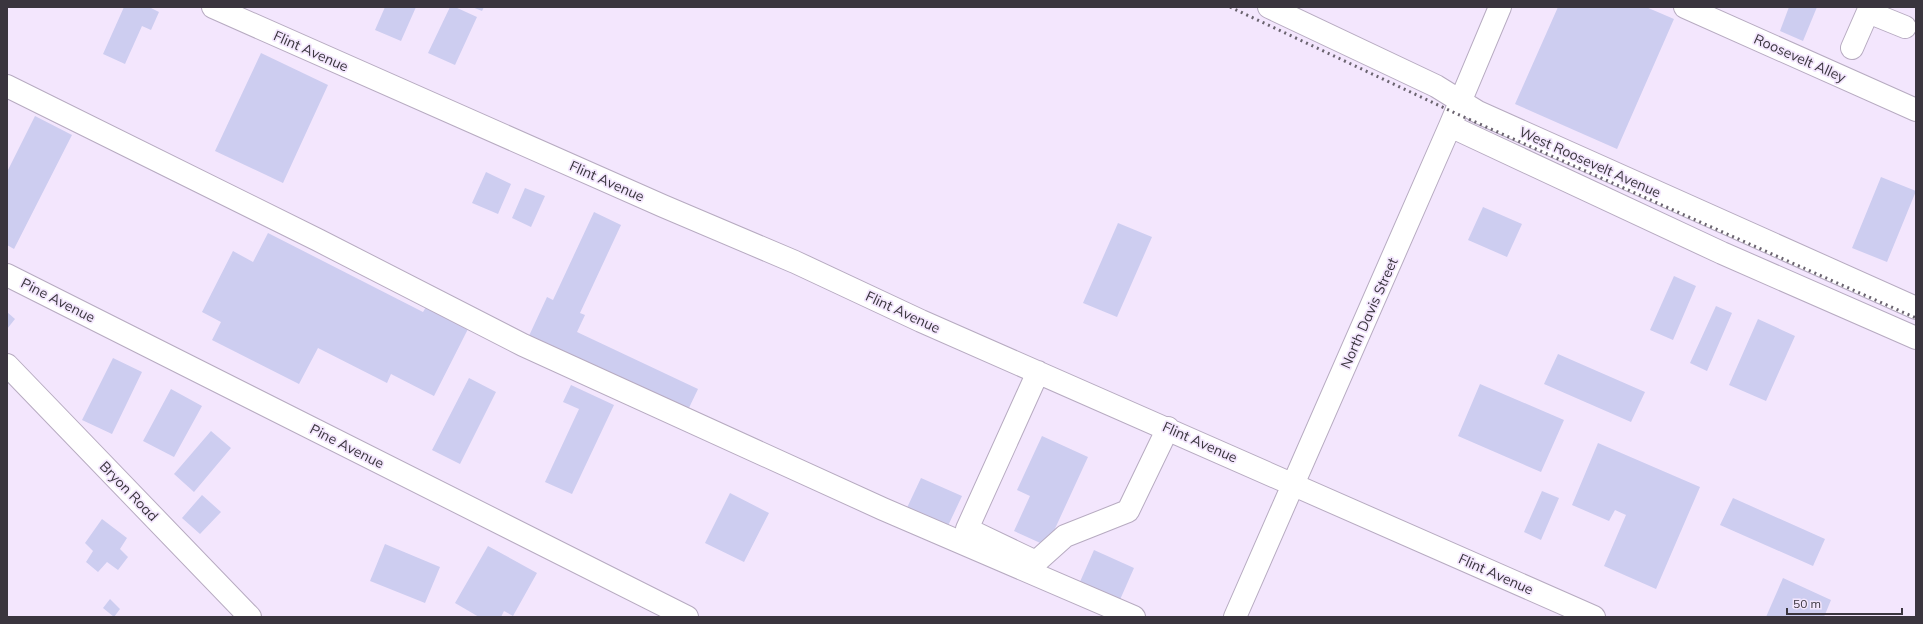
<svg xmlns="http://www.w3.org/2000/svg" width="1923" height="624" font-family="Mulish,sans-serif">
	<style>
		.building { fill: #cdcdf0 }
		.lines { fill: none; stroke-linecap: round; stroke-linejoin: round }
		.minor-casing { stroke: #b7abc1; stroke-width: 24 }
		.major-casing { stroke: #b7abc1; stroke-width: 24 }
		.minor { stroke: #fff; stroke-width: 22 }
		.major { stroke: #fff; stroke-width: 22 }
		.rail { stroke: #6a636f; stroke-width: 3; stroke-dasharray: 2 4; stroke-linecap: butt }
		.labels { text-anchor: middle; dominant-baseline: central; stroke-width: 3.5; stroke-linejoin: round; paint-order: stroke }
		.street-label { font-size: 14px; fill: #3a353e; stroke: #f3e6fd }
	</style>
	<rect width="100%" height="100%" fill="#f3e6fd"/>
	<path class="building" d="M124,7H149L159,12L151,30L142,26L125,64L103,54Z
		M385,7H416L401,41L375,30Z
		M450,7H455L477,17L455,65L428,53Z
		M472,7H484L482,11Z
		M1558,7H1646L1674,19L1617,149L1515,104Z
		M1789,7H1817L1803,41L1780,31Z
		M261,53L328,85L283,183L215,151Z
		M35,116L72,135L14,249L7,245V172Z
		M486,172L511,184L498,214L472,203Z
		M1881,177L1916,191L1887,262L1852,248Z
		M525,188L545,196L531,227L512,218Z
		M1483,207L1522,224L1507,257L1468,240Z
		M594,212L621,225L580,313L585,315L577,332L698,389L687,412L528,338L547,297L553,300Z
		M1118,223L1152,237L1117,317L1083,303Z
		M268,233L423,312L426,307L468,329L434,396L391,374L387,383L318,348L299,384L212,340L221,322L202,312L233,251L253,262Z
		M1674,276L1696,286L1673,340L1650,330Z
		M1716,306L1732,313L1707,371L1690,363Z
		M7,312L15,319L7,329Z
		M1758,319L1795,336L1766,401L1729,385Z
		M1558,354L1645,392L1631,422L1544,384Z
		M113,358L142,372L112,434L82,420Z
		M469,378L496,392L460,464L432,450Z
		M1480,384L1564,420L1541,472L1458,436Z
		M571,385L614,405L572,494L545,482L579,409L563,402Z
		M171,389L202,406L174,457L143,441Z
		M211,431L231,448L194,492L174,474Z
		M1042,436L1088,457L1047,546L1014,531L1030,496L1017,490Z
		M1598,443L1700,487L1656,589L1604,566L1626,515L1615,510L1609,521L1572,505Z
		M921,478L962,496L946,530L905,512Z
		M1542,491L1559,498L1541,540L1524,532Z
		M730,493L769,513L744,562L705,543Z
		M202,495L221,512L200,534L182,518Z
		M1733,498L1825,539L1813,566L1720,525Z
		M102,519L127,538L120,549L128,557L118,570L107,562L98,572L86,562L93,551L85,543Z
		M385,544L440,567L425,603L370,581Z
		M488,546L537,573L513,616L504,611L501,617H479L455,603Z
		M1094,550L1134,568L1119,602L1079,584Z
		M1783,578L1831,600L1824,617H1766Z
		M110,599L120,609L114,617L103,608Z"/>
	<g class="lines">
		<g class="minor-casing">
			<path id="minor" d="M213,7L663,206L795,262L921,321L1594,617
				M1269,7L1436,86L1478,112L1916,308
				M1685,7L1916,110
				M1868,12L1905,27
				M1852,48L1870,7
				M7,86L318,240L523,345L883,509L1134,617
				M1450,126L1722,253L1916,338
				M7,365L250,617
				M1038,372L967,529L1036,562L1065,536L1128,511L1168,428
				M1235,617L1450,126L1500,7"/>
		</g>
		<g class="major-casing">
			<path id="major" d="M7,275L687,617"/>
		</g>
		<use href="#minor" class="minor"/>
		<use href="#major" class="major"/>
		<path class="rail" d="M1230,7L1455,113L1916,318"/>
	</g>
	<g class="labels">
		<g class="street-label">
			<text transform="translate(311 51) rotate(24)">Flint Avenue</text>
			<text transform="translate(1800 58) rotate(24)">Roosevelt Alley</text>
			<text transform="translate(1590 162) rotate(24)">West Roosevelt Avenue</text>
			<text transform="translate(607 181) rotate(24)">Flint Avenue</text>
			<text transform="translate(58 300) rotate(27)">Pine Avenue</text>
			<text transform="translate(903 312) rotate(25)">Flint Avenue</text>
			<text transform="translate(1369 313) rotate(-66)">North Davis Street</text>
			<text transform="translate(1200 442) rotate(24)">Flint Avenue</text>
			<text transform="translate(347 446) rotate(27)">Pine Avenue</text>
			<text transform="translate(129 491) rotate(46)">Bryon Road</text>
			<text transform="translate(1496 574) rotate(24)">Flint Avenue</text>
		</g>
	</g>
	<rect width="1923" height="624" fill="none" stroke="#3a353e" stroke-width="16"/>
	<path d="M1787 608v6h115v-6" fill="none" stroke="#3a353e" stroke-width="2"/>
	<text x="1793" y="608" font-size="12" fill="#3a353e" stroke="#f3e6fd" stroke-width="3" paint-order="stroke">50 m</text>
</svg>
